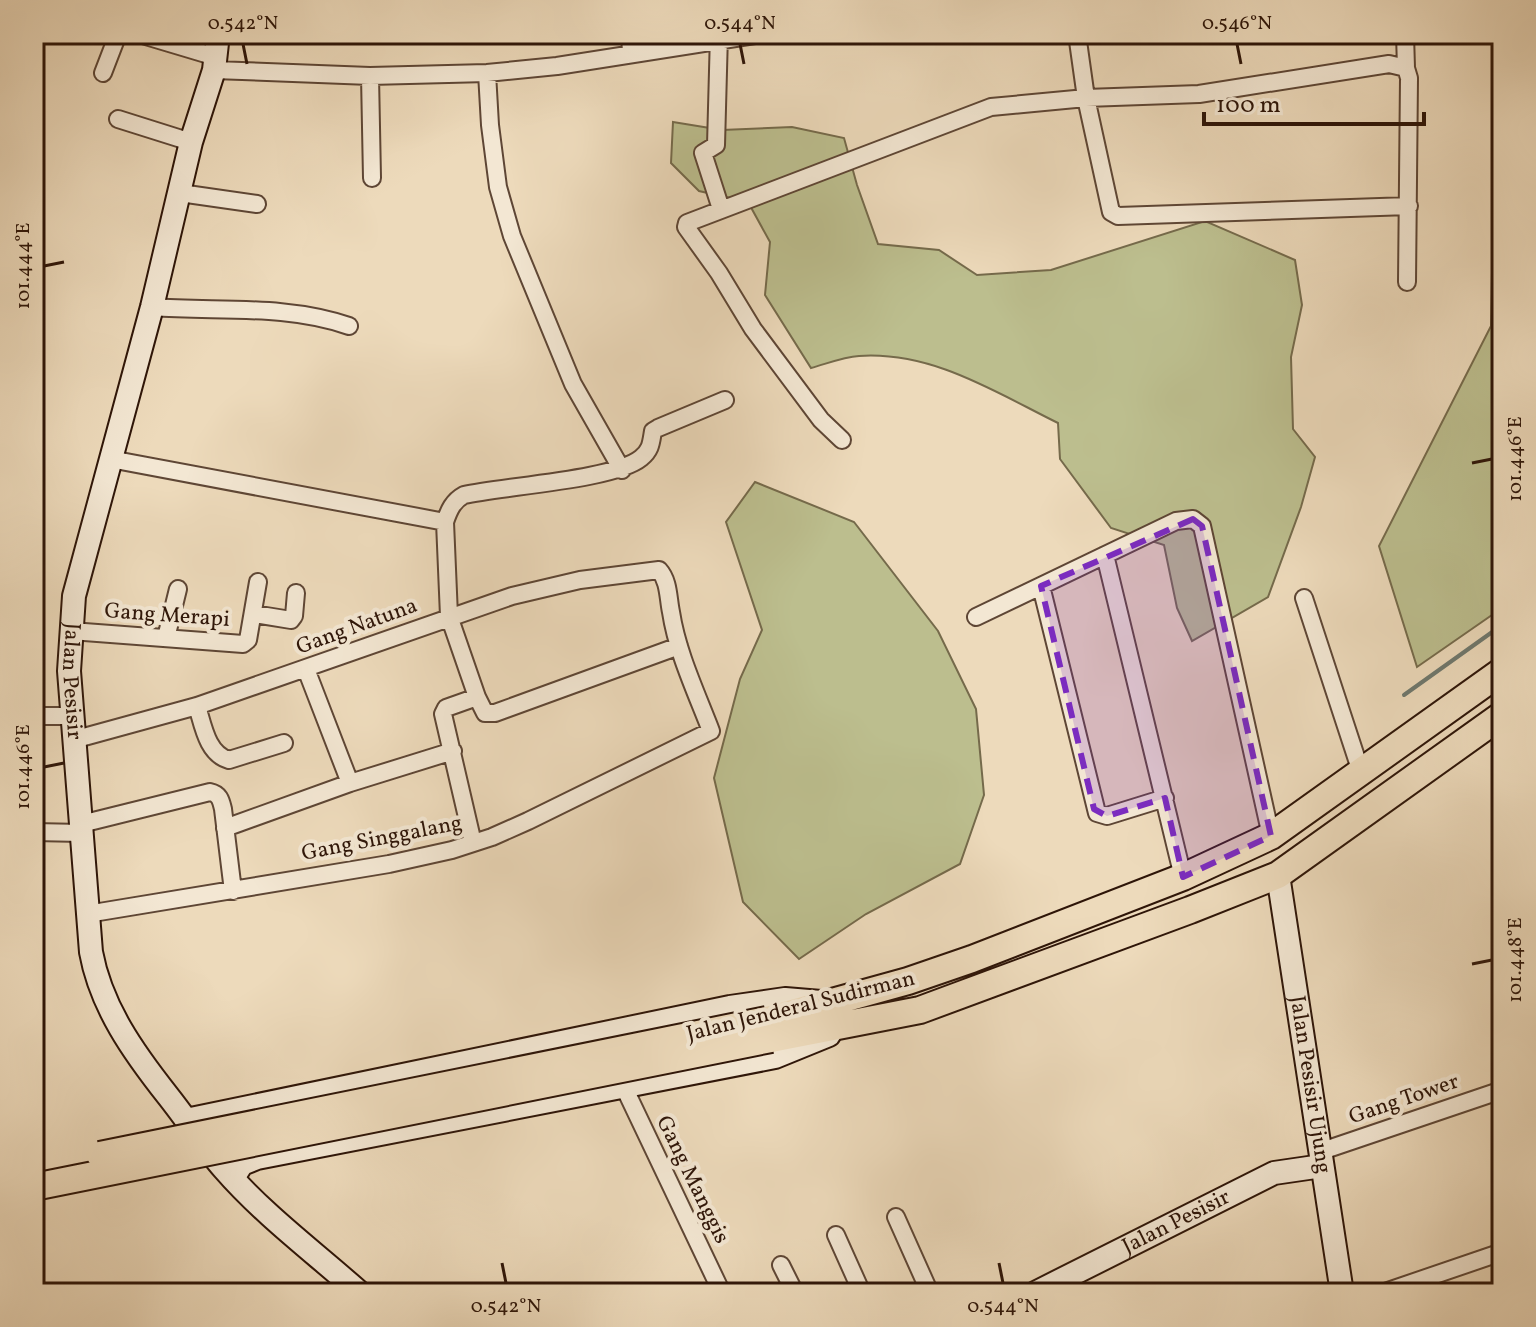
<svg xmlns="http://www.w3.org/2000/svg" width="1536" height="1327" font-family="Vollkorn,serif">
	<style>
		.green { fill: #bcbe8e; stroke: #756a4b; stroke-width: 2 }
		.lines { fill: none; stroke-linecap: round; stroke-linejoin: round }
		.stream { stroke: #6e786e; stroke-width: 4 }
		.street-casing { stroke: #5e4635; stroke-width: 20 }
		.secondary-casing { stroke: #2e1508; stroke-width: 26 }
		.primary-casing { stroke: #2e1508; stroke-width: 30 }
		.street { stroke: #f3e7d3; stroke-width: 16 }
		.secondary { stroke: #f3e7d3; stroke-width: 22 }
		.primary { stroke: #eddabb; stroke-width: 26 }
		.primary-bridge-casing { stroke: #2e1508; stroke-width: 30; stroke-linecap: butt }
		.primary-bridge { stroke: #eddabb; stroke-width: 26 }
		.marked { fill: #7b2cbf; fill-opacity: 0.2; stroke: #7b2cbf; stroke-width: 6; stroke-dasharray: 16 10; stroke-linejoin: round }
		.ticks { fill: none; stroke: #2e1508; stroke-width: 3 }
		.labels { text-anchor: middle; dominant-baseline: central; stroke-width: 8; stroke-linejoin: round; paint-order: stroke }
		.street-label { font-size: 22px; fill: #2e1508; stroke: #f3e7d3 }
		.neatline { fill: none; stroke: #2e1508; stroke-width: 3 }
		.ticks-label { font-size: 20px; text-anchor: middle; fill: #2e1508 }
	</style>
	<rect width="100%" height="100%" fill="#eddabb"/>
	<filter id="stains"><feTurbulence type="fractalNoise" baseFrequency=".0025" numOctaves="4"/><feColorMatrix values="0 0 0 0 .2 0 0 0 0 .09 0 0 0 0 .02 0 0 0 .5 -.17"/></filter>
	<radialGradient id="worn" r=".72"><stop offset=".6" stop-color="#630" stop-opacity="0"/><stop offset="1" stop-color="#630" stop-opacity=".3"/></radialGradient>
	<path class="green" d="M1502,110V608L1417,667L1379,546L1491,326L1495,113Z
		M673,122L722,130L792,127L844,138L857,185L878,244L939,250L977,275L1051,270L1205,221L1295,260L1302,305L1291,357L1293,429L1315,457L1301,507L1268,597L1192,641L1177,608L1164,545L1111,528L1060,459L1058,423C995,392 932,351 859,356C843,357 826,364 811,368L765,295L770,242L748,202L699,191L671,163Z
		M755,482L854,522L938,631L976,709L984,795L960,864L866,914L799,959L743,902L714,778L740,679L762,630L726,522Z"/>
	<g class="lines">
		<path class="stream" d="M1404,695L1502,625"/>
		<g class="street-casing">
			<path id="street" d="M139,34L216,57
				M630,34L631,53
				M719,34L716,145L703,153L721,209
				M1077,34L1086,98L1111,212L1118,216L1409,206
				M1405,34L1406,68
				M214,70L370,76L487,73L557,66L761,34
				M103,73L118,34
				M487,73L490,125L498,187L512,236L573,384L622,470
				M370,76L372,178
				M118,119L191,142
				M180,193L257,204
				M152,307C217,312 286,304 349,326
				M842,440L821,420L753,329L719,273L686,227L687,223L991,107L1086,98L1199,94L1389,64L1406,68L1409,78L1407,282
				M110,459L445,522
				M1105,555L1183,877
				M1041,586L1097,813L1107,816L1165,798
				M1304,598L1361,772
				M254,614L291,620L294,616L296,593
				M976,617L1176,521L1193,519L1202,526L1271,836
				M71,631L243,644L248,640L258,582
				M166,638L178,589
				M306,669L350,783
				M477,697L485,713H495L679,646
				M197,706C203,725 207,754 229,760L284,743
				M34,716H72
				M73,740L197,706L512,596L580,580L659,570C669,581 668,598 671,612C677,652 696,692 711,731L528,821L492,837L452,850L389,864L87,914
				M81,824L210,792C220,794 221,801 223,809L233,891
				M225,828L350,783L453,751
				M34,832L82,833
				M473,843L443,714L446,708L477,697L449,616L445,522C449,510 453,501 464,495C504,486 614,480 641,458C651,450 651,443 653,431L658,428L725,400
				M623,1085L722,1293
				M1319,1152L1502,1090
				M896,1217L930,1293
				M836,1235L862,1293
				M781,1265L795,1293
				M1382,1293L1502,1252"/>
		</g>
		<g class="secondary-casing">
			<g id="secondary">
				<path id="s1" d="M218,34L214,70L191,142L152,307L74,596L69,671L91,952C101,1007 134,1053 168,1096C187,1120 204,1146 224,1169C264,1215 315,1253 360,1293"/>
				<path id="s2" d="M1278,875L1342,1293"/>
				<path d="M186,1120L730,1007L785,999L821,1002"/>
				<path d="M233,1178L242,1164L257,1158L775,1057L829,1035"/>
				<path id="s3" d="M1035,1293L1274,1173L1322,1166"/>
			</g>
		</g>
		<g class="primary-casing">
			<path id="primary" d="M767,1020L908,981L972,959L1183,877L1271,836L1502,671
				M771,1039L920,1010L1190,910L1278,875L1502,715"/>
		</g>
		<use href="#street" class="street"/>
		<use href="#secondary" class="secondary"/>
		<use href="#primary" class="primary"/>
		<g class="primary-bridge-casing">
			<path id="primary-bridge" d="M100,1155L767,1020
				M34,1187L771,1039"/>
		</g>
		<use href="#primary-bridge" class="primary-bridge"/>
	</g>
	<path class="marked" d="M1193,519L1202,526L1271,836L1183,877L1165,798L1107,816L1094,809L1041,586Z"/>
	<path class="ticks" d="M243,44L247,64M740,44L744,64M1237,44L1241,64M44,266L64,262M1472,463L1492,459M44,767L64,763M1472,964L1492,960M502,1263L506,1283M999,1263L1003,1283"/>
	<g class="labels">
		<g class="street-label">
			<text transform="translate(167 616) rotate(4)">Gang Merapi</text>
			<text transform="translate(357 627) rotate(-20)">Gang Natuna</text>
			<text stroke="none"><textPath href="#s1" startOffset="666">Jalan Pesisir</textPath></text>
			<text transform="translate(382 839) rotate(-11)">Gang Singgalang</text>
			<text transform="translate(801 1007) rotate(-14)">Jalan Jenderal Sudirman</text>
			<text stroke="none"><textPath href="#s2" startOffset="212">Jalan Pesisir Ujung</textPath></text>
			<text transform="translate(1404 1100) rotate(-19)">Gang Tower</text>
			<text transform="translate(692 1180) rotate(64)">Gang Manggis</text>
			<text stroke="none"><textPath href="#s3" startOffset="158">Jalan Pesisir</textPath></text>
		</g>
	</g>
	<rect width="1536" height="1327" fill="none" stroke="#eddabb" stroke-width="88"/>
	<path d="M1204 112v12h220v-12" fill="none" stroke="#2e1508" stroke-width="4"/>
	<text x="1216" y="112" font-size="24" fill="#2e1508" stroke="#f3e7d3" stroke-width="6" paint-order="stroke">100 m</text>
	<rect x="44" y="44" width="1448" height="1239" class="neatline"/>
	<g class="ticks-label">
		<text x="243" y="29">0.542°N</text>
		<text x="740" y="29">0.544°N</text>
		<text x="1237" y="29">0.546°N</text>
		<text transform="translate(22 266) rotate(-90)" y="7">101.444°E</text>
		<text transform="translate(1514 459) rotate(-90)" y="7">101.446°E</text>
		<text transform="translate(22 767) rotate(-90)" y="7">101.446°E</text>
		<text transform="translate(1514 960) rotate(-90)" y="7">101.448°E</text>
		<text x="506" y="1312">0.542°N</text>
		<text x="1003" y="1312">0.544°N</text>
	</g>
	<rect width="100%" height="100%" filter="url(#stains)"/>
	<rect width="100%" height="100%" fill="url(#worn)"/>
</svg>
